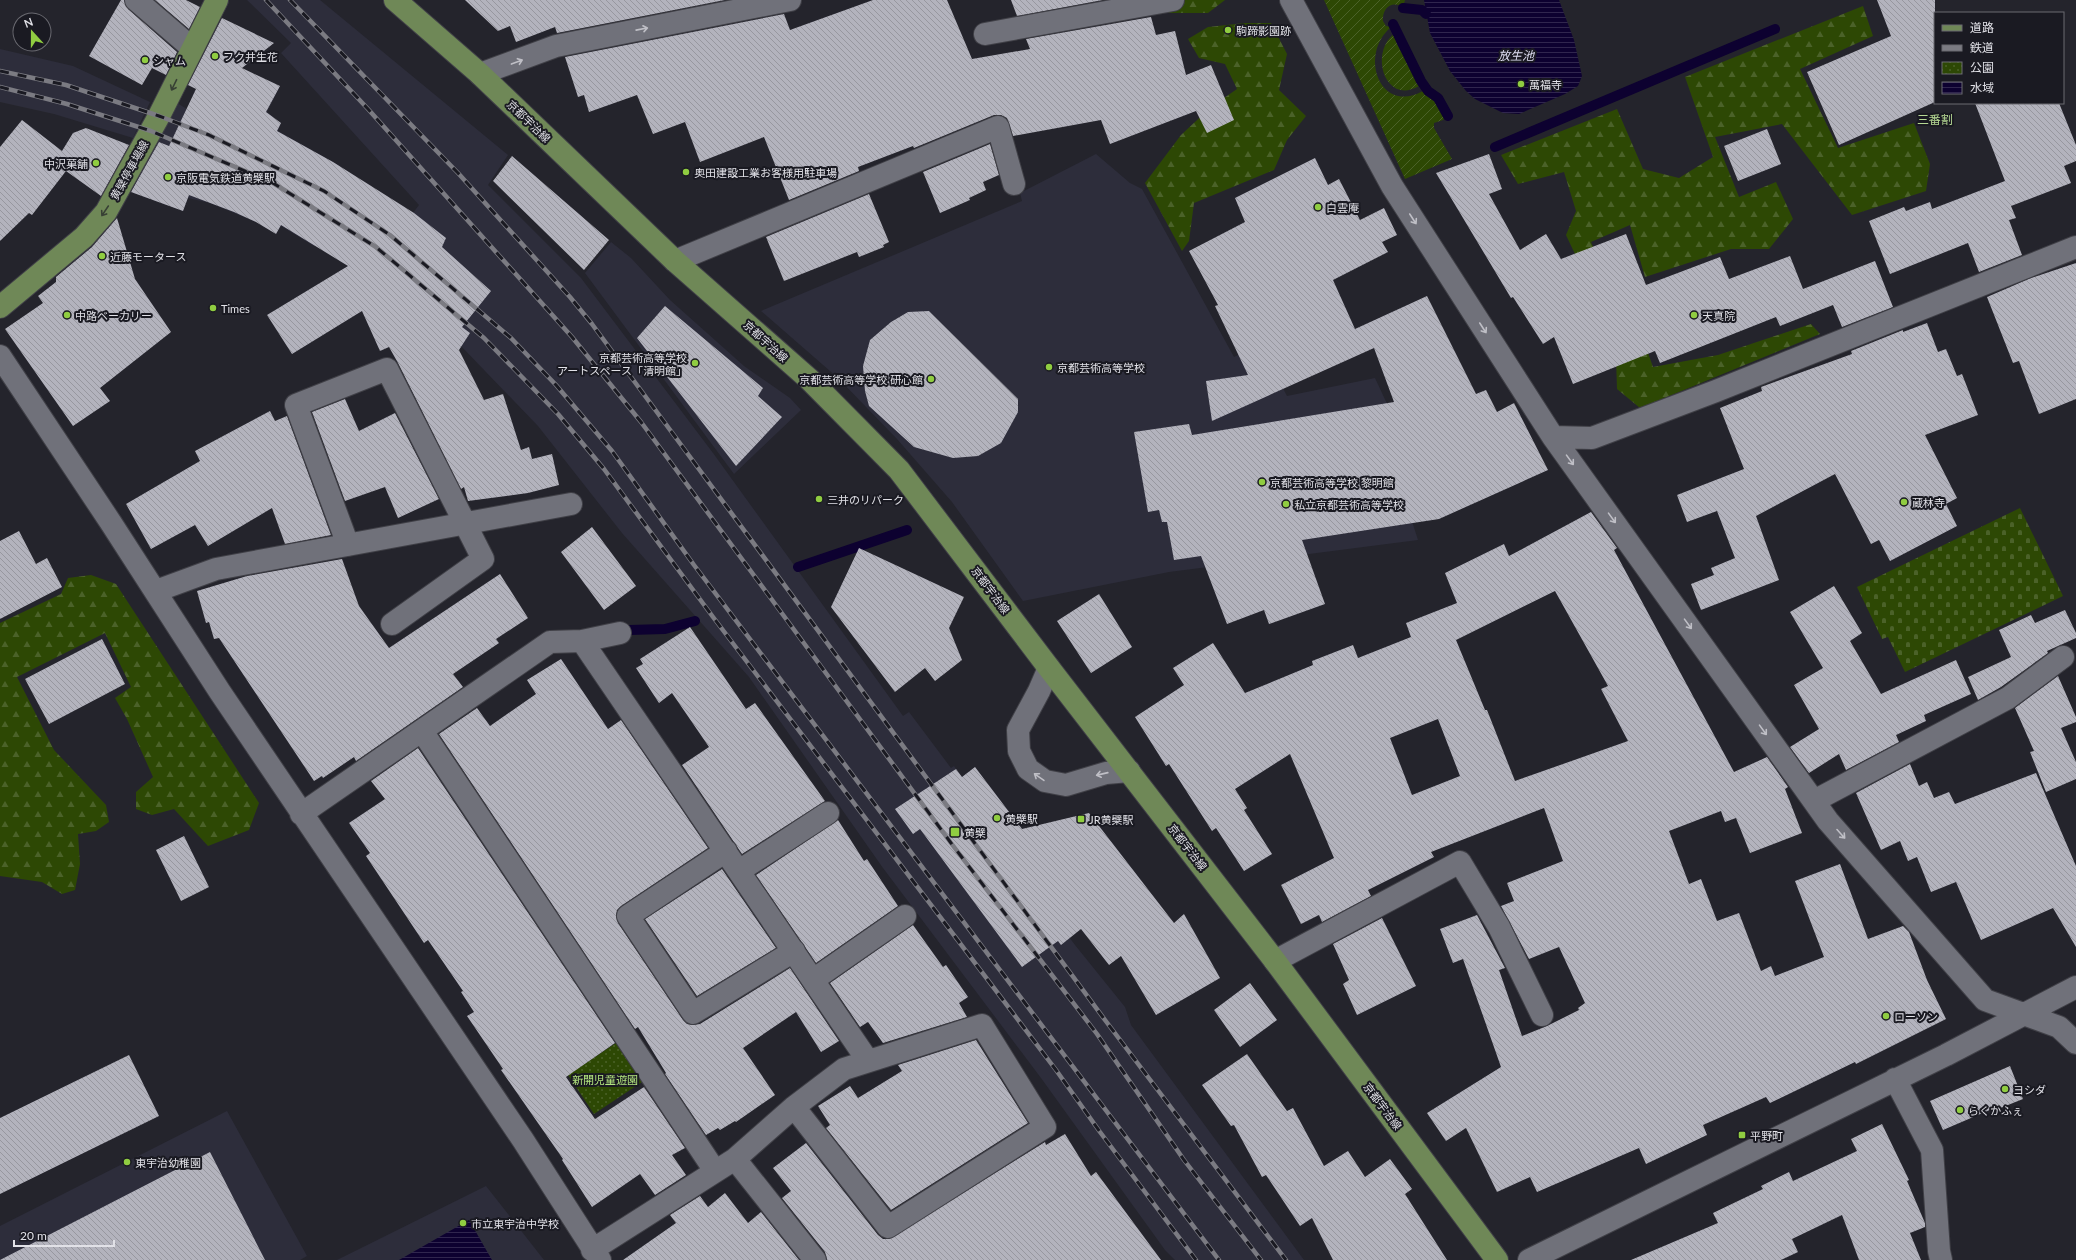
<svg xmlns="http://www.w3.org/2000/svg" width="2076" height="1260" font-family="Lato,'Noto Sans JP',sans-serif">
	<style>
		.built { fill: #2d2d3b }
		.forest { fill: url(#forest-firs) }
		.cemetery { fill: url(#cemetery-stones) }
		.park { fill: url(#park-dots) }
		.garden { fill: url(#garden-furrows) }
		.water { fill: url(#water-rules) }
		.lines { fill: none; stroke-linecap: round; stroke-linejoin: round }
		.stream { stroke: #0d0130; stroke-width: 10 }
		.building { fill: url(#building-back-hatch); fill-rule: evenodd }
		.minor-casing { stroke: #404047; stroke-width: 24 }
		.major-casing { stroke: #404047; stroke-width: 24 }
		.minor { stroke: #70717a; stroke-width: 22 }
		.major { stroke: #6f8857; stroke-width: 22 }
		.rail-casing { stroke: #7b7b82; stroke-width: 4.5 }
		.rail { stroke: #1a1a22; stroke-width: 3; stroke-dasharray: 9; stroke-linecap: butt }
		.oneway { stroke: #bfbfc6 }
		.oneway2 { stroke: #384035 }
		.poi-dot { fill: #90cd41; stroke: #1a1a22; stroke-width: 1.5 }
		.labels { text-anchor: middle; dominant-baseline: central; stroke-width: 4; stroke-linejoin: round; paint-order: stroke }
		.poi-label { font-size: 11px; fill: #e1e1e7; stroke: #1a1a22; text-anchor: start }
		.street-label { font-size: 11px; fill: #e1e1e7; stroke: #1a1a22 }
		.park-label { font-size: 11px; fill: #b3e57f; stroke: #1a1a22 }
		.water-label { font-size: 12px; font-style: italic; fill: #dedef2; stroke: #1a1a22 }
		.neighbourhood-label { font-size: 12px; fill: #b5d893; stroke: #1a1a22 }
	</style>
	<defs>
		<pattern id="forest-firs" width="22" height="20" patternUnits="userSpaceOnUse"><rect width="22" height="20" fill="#2d4804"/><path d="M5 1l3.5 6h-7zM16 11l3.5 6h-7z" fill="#4b6229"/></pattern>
		<pattern id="cemetery-stones" width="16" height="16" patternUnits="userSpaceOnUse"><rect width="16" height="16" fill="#2d4804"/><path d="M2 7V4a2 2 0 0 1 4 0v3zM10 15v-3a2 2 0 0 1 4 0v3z" fill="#4b6229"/></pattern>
		<pattern id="park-dots" width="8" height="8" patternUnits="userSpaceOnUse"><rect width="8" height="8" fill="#2d4804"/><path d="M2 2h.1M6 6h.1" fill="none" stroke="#4b6229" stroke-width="1.8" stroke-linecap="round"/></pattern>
		<pattern id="garden-furrows" width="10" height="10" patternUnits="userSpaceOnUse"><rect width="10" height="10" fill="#2d4804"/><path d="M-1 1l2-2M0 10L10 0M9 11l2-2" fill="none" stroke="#4b6229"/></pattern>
		<pattern id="water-rules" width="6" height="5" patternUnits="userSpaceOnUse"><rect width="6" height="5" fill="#0d0130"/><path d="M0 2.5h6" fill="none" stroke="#30264e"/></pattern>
		<pattern id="building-back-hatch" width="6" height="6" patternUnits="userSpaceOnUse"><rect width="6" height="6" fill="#b3b3bd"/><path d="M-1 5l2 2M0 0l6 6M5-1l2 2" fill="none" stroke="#97979f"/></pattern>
	</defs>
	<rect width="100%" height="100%" fill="#24242c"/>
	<path class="built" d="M247,0H320L508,155L488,185L581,278L713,453L903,716L909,712L951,768L954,766L962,777L975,767L1030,839L1034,890L1075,945L1125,1007L1131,1025L1304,1260H1175L1165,1250L1041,1078L883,868L749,677L622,533L538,426L461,346L330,244L314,246L281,226L276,234L256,222L210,203L188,198L183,211L131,192L177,103L187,109L195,90L218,101L280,86L267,112L281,123L278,131L333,162L413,213L419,205L281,53L291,43Z
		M0,49L73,66L150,102L133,138L54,114L0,102Z
		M1096,154L1130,183L1142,189L1234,357L1260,344L1287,396L1375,378L1417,468L1398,477L1418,540L1169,572L1023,601L952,502L897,439L838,378L761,311L1022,201L1020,193Z
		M611,242L631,258L670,300L744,366L790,398L801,410L734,474L585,273Z
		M227,1111L307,1256L300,1260H0V1226Z
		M486,1186L544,1260H337Z"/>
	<path class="forest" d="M1160,0H1225L1208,13H1168Z
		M1863,6L1873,36L1800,69L1838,148L1914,123L1930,164L1926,191L1852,215L1782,124L1715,137L1739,197L1776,182L1793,219L1769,249H1731L1645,277L1630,225L1591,242L1610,285L1623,283L1653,367L1718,355L1811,324L1820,334L1640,408L1617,389L1616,357L1599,305L1566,235L1576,211L1564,172L1518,184L1501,155L1617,109L1643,169L1679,178L1713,157L1685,77Z
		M1245,23H1271L1287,54L1279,90L1306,116L1287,140L1274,170L1194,203L1189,241L1182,251L1145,183L1181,135L1211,107L1237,89L1225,64L1199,58L1188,39L1208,27Z
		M91,575L116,584L259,803L249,830L208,846L174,809L152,815L136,809V792L153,777L127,719L115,698L131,687L105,633L17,677L54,750L106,805L109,822L96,831L78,834L80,864L75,890L62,894L42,882L0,876V623L61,594L68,578Z"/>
	<path class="cemetery" d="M2020,508L2063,596L1905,672L1888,637L1882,639L1857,587Z"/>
	<path class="park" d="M616,1043L642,1082L594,1114L568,1075Z"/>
	<path class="garden" d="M1324,0H1405L1403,7C1391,0 1382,9 1383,21L1386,26L1391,27C1358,55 1380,115 1423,91L1435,101L1445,117L1443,120L1434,123V128L1452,159L1405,179Z
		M1394,34L1397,44L1419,86C1385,106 1369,53 1394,34Z"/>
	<path class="water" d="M1424,0H1559L1574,40L1582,76L1578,86L1565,94L1519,114L1503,113L1475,99L1466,91L1450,71L1430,33Z
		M469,1220L492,1260H399Z"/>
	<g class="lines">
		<path class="stream" d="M1403,8L1422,10L1426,14
			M1393,24L1421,81L1428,91L1438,98L1448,116
			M1495,147L1775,29
			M798,567L907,530
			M629,630L665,629L695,621"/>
	</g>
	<path class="building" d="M121,0H124L128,9L177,52L166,75L152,68L142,85L89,56Z
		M155,0H186L200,7L189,29Z
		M465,0H725L557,33L555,27L516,42L510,26L498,31Z
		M873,0H947L972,59L1030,49L1026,39L1151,17L1156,35L1175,31L1186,75L1211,65L1234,120L1207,133L1196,111L1110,144L1101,120L1013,136L1007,118L1001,115H994L914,148L913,146L858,167L859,171L789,200L764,137L700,162L685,122L653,134L637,95L589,112L584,95L578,97L565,57L784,14L790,30Z
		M1011,0H1103L1017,16Z
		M1877,0H1935V102L1839,145L1807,72L1891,36Z
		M222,18L274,43L242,68L280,86L266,112L281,123L277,131L333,162L414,213L446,238L442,247L491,291L462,327L470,333L459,350L484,400L503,394L521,450L529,447L532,459L552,454L559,485L528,493L468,501L464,487L461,489L398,363L389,347L380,351L362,311L292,354L267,315L348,266L281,225L276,234L256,222L234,212L189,195L183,211L131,192L159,142L169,146L196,89L188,85Z
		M1975,103H2059L2076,145V161L2064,166L2071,183L2011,206L2016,218L2009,220L2022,255L1979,272L1968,243L1890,274L1869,221L1904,207L1906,211L1930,202L1932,209L2005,181Z
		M22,120L62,151L73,133L86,128L129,145L101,196L66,171L32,215L29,213L0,241V147Z
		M1767,129L1781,164L1738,181L1724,146Z
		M990,144L999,175L983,182L986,190L969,198L970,200L940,213L923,172Z
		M1489,154L1502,189L1489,194L1520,250L1546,234L1561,259L1626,234L1646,285L1720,257L1729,279L1790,256L1803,289L1875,261L1893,307L1842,327L1833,305L1780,326L1776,317L1660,363L1655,351L1573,384L1554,337L1543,344L1513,297L1511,298L1436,173Z
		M512,156L609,240L584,270L493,181Z
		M1315,158L1328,185L1339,179L1360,220L1384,208L1397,235L1382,242L1388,252L1333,280L1355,329L1427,296L1476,394L1486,390L1497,412L1514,403L1548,470L1439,519L1302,540L1325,604L1269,624L1264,610L1227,624L1201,556L1174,560L1167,522H1162L1159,510L1148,512L1134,432L1189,424L1192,435L1394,402L1374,348L1212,421L1206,381L1248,375L1215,306L1218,305L1189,251L1245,222L1235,198Z
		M869,194L889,242L883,245L884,247L859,257L857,252L784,281L766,237Z
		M117,218L135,279L171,332L100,388L110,401L73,426L5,329L43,303L38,296L56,282V277L92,247Z
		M2076,263V399L2039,414L2019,361L2013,363L1987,297L2031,278Z
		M665,306L763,388L758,396L782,417L736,466L637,338Z
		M929,311L1018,399V412L1001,443L978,456L953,458L914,447L869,406L865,391L863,366L870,340L891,322L908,312Z
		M1927,323L1938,352L1946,349L1957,376L1962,374L1978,415L1925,435L1957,498L1946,504L1957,526L1890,561L1879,540L1871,544L1835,474L1756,516L1779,580L1701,610L1691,584L1714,575L1711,568L1735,558L1717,511L1687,522L1677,495L1744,469L1720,408L1762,391L1761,387L1852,354L1851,351L1903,330V332Z
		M345,399L359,431L395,413L439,499L398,518L385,487L345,501L312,412Z
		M270,411L275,421L287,416L331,535L285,544L272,508L208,546L195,525L151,549L126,504L200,461L195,451Z
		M1591,512L1617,548L1614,550L1734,772L1767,757L1788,787L1785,789L1802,833L1750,853L1736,818L1725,822L1721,811L1669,831L1689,884L1701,879L1717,921L1739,913L1761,971L1771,966L1775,976L1824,957L1795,881L1840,864L1868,939L1903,926L1909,932L1927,980L1946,1019L1856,1064L1855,1062L1770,1103L1766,1097L1703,1125L1707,1135L1646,1164L1639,1148L1537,1192L1530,1177L1497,1192L1466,1128L1446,1141L1427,1113L1501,1067L1463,959L1453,963L1440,929L1477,915L1505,968L1499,970L1522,1036L1547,1026L1579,1010L1578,1008L1585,1003L1559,947L1529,959L1501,906L1514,901L1507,883L1563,861L1544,808L1431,852L1434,857L1368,890L1371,896L1322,922L1319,915L1301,924L1281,885L1334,858L1290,754L1235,789L1247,808L1244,810L1272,854L1244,871L1216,828L1212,831L1169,764L1166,766L1135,717L1184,685L1173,668L1213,643L1245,693L1313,665L1312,661L1353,645L1358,658L1411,637L1406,623L1457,603L1445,573L1504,544L1509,556ZM1555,591L1608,686L1601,689L1628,741L1515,781L1487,710H1485L1456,640ZM1438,719L1460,776L1412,795L1390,738Z
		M592,527L636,586L604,610L561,552Z
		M19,531L36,564L47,558L62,587L0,619V541Z
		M859,548L964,597L949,628L962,660L935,681L925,668L895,692L831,607Z
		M342,559L359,606L389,648L500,574L528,618L496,639L499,643L453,674L463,687L356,761L354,757L323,778L322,776L314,781L219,638L214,639L209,622L206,623L197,591L247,576Z
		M1834,586L1862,633L1850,641L1881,694L1956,660L1971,694L1924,715L1926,721L1896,735L1899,742L1846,770L1839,754L1809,773L1790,747L1819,729L1794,685L1823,668L1790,612Z
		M1099,594L1132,647L1091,673L1057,621Z
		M2065,610L2076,633V638L2047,651L2048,653L2001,687L1978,700L1968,677L2011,657L1999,630L2031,615L2035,623Z
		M690,627L746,709L755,703L825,801L742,854L682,765L709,747L672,693L659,703L636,668L643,664L640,659Z
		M102,639L125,684L49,724L25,679Z
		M561,659L608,729L621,720L708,848L621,906L617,910L616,916L618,923L683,1020L687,1024L693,1025L700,1024L790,968L839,1041L821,1052L796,1012L743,1048L775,1095L736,1122L735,1121L720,1130L718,1128L706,1135L665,1074L666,1073L638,1027L635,1029L439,734L477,708L490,726L536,694L527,680Z
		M2058,676L2076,717V722L2061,728L2076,762V779L2046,792L2030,752L2034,751L2015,708Z
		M418,748L615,1043L566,1077L595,1119L644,1087L685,1148L672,1155L686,1175L655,1195L640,1174L592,1207L562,1160L563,1159L501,1070L503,1069L467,1016L474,1012L461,992L463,991L428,940L424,943L366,856L370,853L349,823L385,799L371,781Z
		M1910,764L1919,786L1927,782L1934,798L1949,792L1955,804L2036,773L2076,866V947L2053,908L1981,940L1956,882L1931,892L1917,857L1908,861L1900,841L1881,850L1856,793Z
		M975,767L1022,829L1089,813L1174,923L1184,914L1220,978L1156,1015L1121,956L1109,965L1081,929L1061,945L1058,941L1022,967L920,829L913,834L895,809L956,769L962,777Z
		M838,820L864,861L867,859L898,906L816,963L756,875Z
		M184,836L209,887L181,901L156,850Z
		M722,869L776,948L697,996L645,919Z
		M1382,918L1416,986L1357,1015L1343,984L1349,980L1333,944Z
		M913,925L943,967L946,965L968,997L959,1003L967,1017L883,1043L868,1022L860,1027L830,983Z
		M1250,983L1277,1020L1240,1047L1214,1010Z
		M976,1040L1028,1123L891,1210L826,1128L830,1125L818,1106L850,1086L858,1098L902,1071L898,1065Z
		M1247,1054L1287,1111L1293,1108L1324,1166L1348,1151L1365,1177L1390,1159L1412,1189L1405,1194L1447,1260H1333L1312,1218L1300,1226L1266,1175L1262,1177L1234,1125L1231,1126L1202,1085Z
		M129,1055L159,1116L0,1194V1118Z
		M2010,1066L2023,1099L1993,1111L1992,1109L1943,1130L1930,1101Z
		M1882,1124L1909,1180L1907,1181L1925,1223V1227L1910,1233L1921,1260H1859L1842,1215L1792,1239L1798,1252L1781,1260H1631L1718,1223L1713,1213L1763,1189L1761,1186L1789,1172L1793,1181L1857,1151L1851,1139Z
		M1065,1134L1091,1176L1096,1172L1161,1260H827L825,1252L782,1198L791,1191L773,1168L806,1143L878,1235L883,1239H889L1045,1142L1046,1145Z
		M210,1152L265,1260H0Z
		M725,1193L748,1223L761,1212L799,1260H623L676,1223L670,1215L700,1196L708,1207Z"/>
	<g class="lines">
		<g class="minor-casing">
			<path id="minor" d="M136,0L192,48
				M1291,0L1392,186L1553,437L1828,821L1985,1000L2059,1027L2076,1043
				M985,34L1173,0
				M480,74L556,46L790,0
				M675,261L998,127L1014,184
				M0,356L111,523L220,692L523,1140L600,1260
				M1553,437L1592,438L1716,391L2076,247
				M348,545L296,405L387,369L483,559L392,624
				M156,591L216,569L571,504
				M582,641L620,633
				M1049,668L1039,691L1018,730L1019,751L1028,769L1045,781L1066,785L1106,773L1129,771
				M422,731L715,1171
				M1814,801L2008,698L2063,657
				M301,814L550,642L582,641L868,1061
				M726,851L628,916L693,1013L794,951
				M739,871L828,813
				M1275,961L1460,862L1499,927L1542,1015
				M813,980L905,916
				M1895,1079L1932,1150L1939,1251L1941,1260
				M735,1159L815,1260
				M592,1250L735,1159L794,1107L844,1069L982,1025L1045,1127L888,1227L794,1107
				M1529,1260L1946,1055L2076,987"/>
		</g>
		<g class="major-casing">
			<path id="major" d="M395,0L480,74L675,261L809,379L899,470L1049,668L1275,961L1497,1260
				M0,307L84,237L106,212L159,116L217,0"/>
		</g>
		<use href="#minor" class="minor"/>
		<use href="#major" class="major"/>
		<g class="rail-casing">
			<path id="rail" d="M266,0L368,109L572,337L641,422L951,843L1097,1034L1184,1160L1261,1260
				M290,0L458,173L570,297L592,324L1105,1020L1286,1260
				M0,71L66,85L159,116L209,135L324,191L390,235L511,338L556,385L612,451L694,565L1219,1260
				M0,87L67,104L151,131L273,183L376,247L484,338L558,414L604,469L713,617L1056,1070L1100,1132L1196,1260"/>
		</g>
		<use href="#rail" class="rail"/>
	</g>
	<defs><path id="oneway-shaft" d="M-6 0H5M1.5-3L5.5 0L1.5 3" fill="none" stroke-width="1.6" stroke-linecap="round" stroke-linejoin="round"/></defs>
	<g class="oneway">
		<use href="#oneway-shaft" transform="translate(642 29) rotate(-11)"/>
		<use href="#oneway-shaft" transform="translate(517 62) rotate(-20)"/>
		<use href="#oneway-shaft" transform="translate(1413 219) rotate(57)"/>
		<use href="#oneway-shaft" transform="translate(1483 328) rotate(57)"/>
		<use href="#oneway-shaft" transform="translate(1570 460) rotate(54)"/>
		<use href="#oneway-shaft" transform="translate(1612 518) rotate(54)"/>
		<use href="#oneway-shaft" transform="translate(1688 624) rotate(54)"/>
		<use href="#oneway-shaft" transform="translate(1763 730) rotate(54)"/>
		<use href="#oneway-shaft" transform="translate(1102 774) rotate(167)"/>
		<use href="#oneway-shaft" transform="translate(1039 777) rotate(-145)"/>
		<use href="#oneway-shaft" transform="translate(1841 834) rotate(48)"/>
	</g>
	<g class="oneway2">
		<use href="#oneway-shaft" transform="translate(174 85) rotate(116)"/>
		<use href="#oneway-shaft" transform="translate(105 211) rotate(124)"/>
	</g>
	<g class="poi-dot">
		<circle cx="1228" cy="30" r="4"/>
		<circle cx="215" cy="56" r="4"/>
		<circle cx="145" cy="60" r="4"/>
		<circle cx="1521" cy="84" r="4"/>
		<circle cx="96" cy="163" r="4"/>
		<circle cx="686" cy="172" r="4"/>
		<circle cx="168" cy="177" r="4"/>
		<circle cx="1318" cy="207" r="4"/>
		<circle cx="102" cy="256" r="4"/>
		<circle cx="213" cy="308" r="4"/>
		<circle cx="67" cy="315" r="4"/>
		<circle cx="1694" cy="315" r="4"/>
		<circle cx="695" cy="363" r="4"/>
		<circle cx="1049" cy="367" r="4"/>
		<circle cx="931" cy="379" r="4"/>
		<circle cx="1262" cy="482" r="4"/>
		<circle cx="819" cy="499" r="4"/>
		<circle cx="1904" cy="502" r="4"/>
		<circle cx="1286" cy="504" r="4"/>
		<circle cx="997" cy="818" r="4"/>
		<rect x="1077" y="815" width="8" height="8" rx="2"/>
		<rect x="950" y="827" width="10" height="10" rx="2"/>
		<circle cx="1886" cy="1016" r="4"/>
		<circle cx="2005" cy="1089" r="4"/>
		<circle cx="1960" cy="1110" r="4"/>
		<rect x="1738" y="1131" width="8" height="8" rx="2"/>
		<circle cx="127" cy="1162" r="4"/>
		<circle cx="463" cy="1223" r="4"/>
	</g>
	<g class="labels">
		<g class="poi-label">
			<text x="1236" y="30">駒蹄影園跡</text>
			<text x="223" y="56">フク井生花</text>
			<text x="153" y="60">シャム</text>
			<text x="1529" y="84">萬福寺</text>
			<text x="88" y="163" text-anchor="end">中沢菓舗</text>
			<text x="694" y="172">奥田建設工業お客様用駐車場</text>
			<text x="176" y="177">京阪電気鉄道黄檗駅</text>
			<text x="1326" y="207">白雲庵</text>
			<text x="110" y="256">近藤モータース</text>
			<text x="221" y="308">Times</text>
			<text x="75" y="315">中路ベーカリー</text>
			<text x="1702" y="315">天真院</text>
			<text x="687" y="357" text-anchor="end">京都芸術高等学校<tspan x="687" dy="13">アートスペース「清明館」</tspan></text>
			<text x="1057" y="367">京都芸術高等学校</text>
			<text x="923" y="379" text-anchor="end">京都芸術高等学校 研心館</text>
			<text x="1270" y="482">京都芸術高等学校 黎明館</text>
			<text x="827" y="499">三井のリパーク</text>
			<text x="1912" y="502">蔵林寺</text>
			<text x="1294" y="504">私立京都芸術高等学校</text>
			<text x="1005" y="818">黄檗駅</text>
			<text x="1089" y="819">JR黄檗駅</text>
			<text x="964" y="832">黄檗</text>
			<text x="1894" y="1016">ローソン</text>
			<text x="2013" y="1089">ヨシダ</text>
			<text x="1968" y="1110">らくかふぇ</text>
			<text x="1750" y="1135">平野町</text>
			<text x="135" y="1162">東宇治幼稚園</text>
			<text x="471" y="1223">市立東宇治中学校</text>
		</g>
		<g class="street-label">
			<text transform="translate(529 121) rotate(44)">京都宇治線</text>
			<text transform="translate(129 170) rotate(-61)">黄檗停車場線</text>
			<text transform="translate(766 341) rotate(42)">京都宇治線</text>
			<text transform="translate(991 590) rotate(53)">京都宇治線</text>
			<text transform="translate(1188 847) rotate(52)">京都宇治線</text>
			<text transform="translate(1383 1106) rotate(53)">京都宇治線</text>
		</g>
		<g class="park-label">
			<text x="605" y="1079">新開児童遊園</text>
		</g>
		<g class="water-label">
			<text x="1516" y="55">放生池</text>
		</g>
		<g class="neighbourhood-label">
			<text x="1935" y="119">三番割</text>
		</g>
	</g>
	<rect x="1934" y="12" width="130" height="92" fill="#1a1a22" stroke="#6a6a71"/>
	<rect x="1942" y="25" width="20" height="6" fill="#6f8857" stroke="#6a6a71"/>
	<text x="1970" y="32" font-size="12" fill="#e1e1e7">道路</text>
	<rect x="1942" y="45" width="20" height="6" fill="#7b7b82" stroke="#6a6a71"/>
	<text x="1970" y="52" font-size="12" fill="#e1e1e7">鉄道</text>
	<rect x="1942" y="62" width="20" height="12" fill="url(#park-dots)" stroke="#6a6a71"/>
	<text x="1970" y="72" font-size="12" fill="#e1e1e7">公園</text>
	<rect x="1942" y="82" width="20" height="12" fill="url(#water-rules)" stroke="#6a6a71"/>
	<text x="1970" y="92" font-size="12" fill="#e1e1e7">水域</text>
	<g transform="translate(32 32) rotate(339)"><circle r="19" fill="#1a1a22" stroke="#6a6a71"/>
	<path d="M0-3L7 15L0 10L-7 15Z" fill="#90cd41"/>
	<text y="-6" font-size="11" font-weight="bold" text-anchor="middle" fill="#e1e1e7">N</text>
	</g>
	<path d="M14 1240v6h100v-6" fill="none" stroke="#e1e1e7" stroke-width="2"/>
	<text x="20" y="1240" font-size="12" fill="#e1e1e7" stroke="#1a1a22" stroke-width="3" paint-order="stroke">20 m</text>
</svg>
